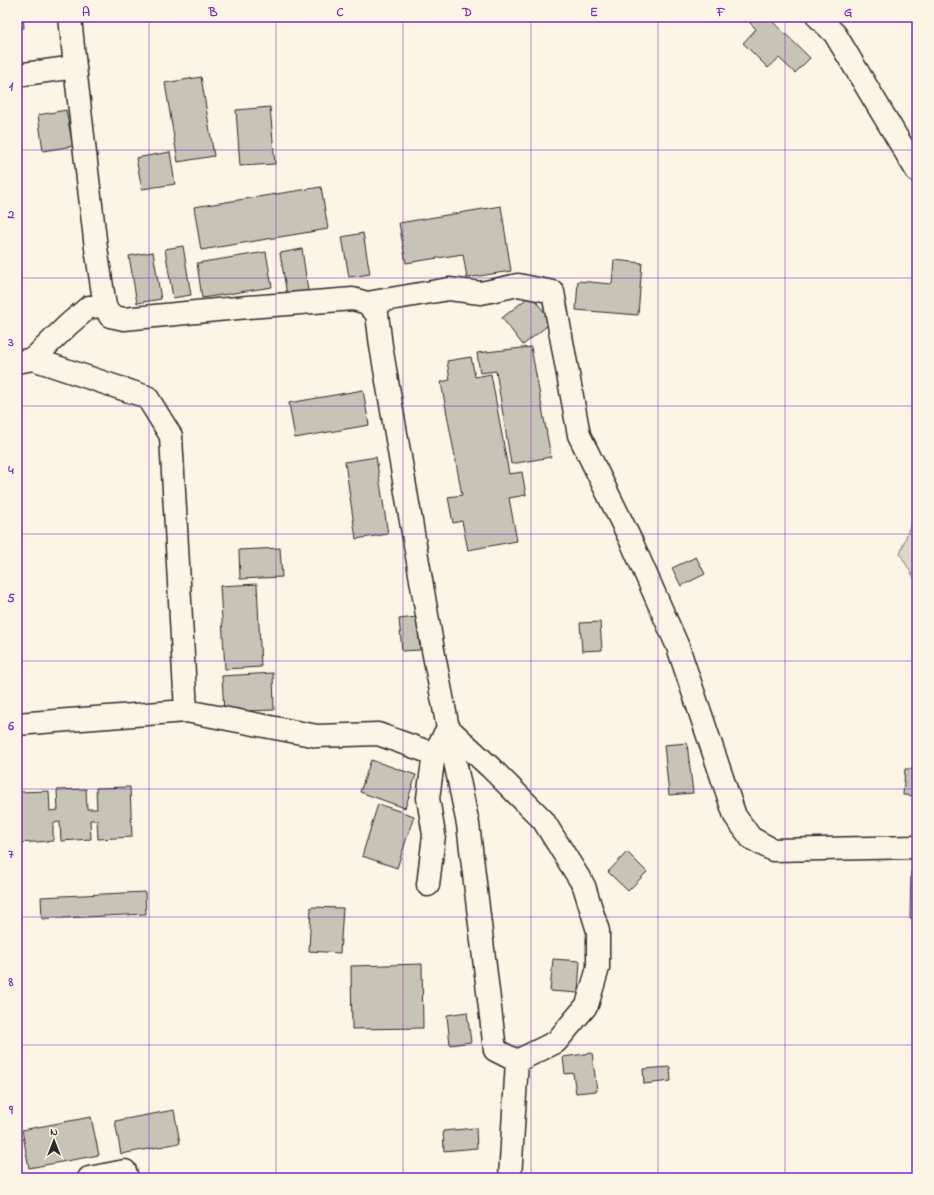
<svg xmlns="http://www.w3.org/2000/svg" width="934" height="1195" font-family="'Indie Flower',sans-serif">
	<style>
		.green { fill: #ded8ca; stroke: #84827a }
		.building { fill: #c8c3b7; stroke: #2b2b2b }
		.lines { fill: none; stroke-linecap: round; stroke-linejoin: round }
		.minor-casing { stroke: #2b2b2b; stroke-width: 25 }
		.minor { stroke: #fcf5e5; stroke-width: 22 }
		.grid { fill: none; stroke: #7b2cbf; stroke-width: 1; stroke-opacity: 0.55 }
		.neatline { fill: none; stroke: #7b2cbf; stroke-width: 1.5 }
		.grid-label { font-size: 13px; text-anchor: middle; font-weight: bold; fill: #7b2cbf }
	</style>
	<rect width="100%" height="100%" fill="#fcf5e5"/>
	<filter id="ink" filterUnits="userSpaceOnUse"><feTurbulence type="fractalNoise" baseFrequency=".025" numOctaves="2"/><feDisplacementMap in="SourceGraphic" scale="8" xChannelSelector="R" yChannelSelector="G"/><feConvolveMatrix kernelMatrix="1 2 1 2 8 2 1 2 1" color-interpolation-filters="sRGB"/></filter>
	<g filter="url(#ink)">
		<path class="green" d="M917,505V583L900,554Z"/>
		<path class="building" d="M17,17H23L24,28L17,29Z
			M744,17H768L810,58L795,73L779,58L768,68L743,43L756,29Z
			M201,77L214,156L178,162L165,83Z
			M270,107L275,164L240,166L236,110Z
			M66,110L73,146L43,151L38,115Z
			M170,152L175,184L142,189L136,158Z
			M321,187L328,229L201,250L194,207Z
			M501,206L511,271L467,278L463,254L406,263L399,223Z
			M363,233L370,274L349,277L342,237Z
			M183,246L191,295L173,298L165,249Z
			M302,249L308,291L287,295L280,253Z
			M153,252L161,299L137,303L129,256Z
			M266,252L272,287L202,298L197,263Z
			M614,260L642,263L638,315L576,310L578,281L612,284Z
			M531,295L552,322L523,345L502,318Z
			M531,347L551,457L511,464L496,371L480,373L477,353Z
			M471,357L475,377L491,374L509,474L522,472L526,495L509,498L517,541L468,550L462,521L453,523L448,497L462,495L441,382L450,380L447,361Z
			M363,390L369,425L295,438L289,403Z
			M376,457L388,534L356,539L345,462Z
			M280,548L282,577L240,579L239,550Z
			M696,557L705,574L681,586L672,568Z
			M257,584L261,667L225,669L220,586Z
			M417,617L420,650L402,651L399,619Z
			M600,622L602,650L582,651L580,623Z
			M273,673L274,710L224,712L222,676Z
			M687,743L693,793L669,795L664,745Z
			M371,760L416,775L405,808L360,792Z
			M905,769H917V796L903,795Z
			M130,787L132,837L98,839L97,820H90L91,839L61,841L60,822L53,823V841L17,843V792L49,791L50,811L58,810L57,790L86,789L87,809H97L96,788Z
			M378,804L414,816L397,868L362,856Z
			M627,852L647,872L628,891L608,872Z
			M911,872H917V919L910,918Z
			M145,892L146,914L42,919L41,897Z
			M311,907L343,908L340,953L309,951Z
			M553,959L580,961L578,993L550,991Z
			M422,964L423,1028L352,1029L351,966Z
			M467,1012L471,1042L450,1045L447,1015Z
			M592,1053L597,1091L576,1093L573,1073L565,1074L563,1057Z
			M670,1067L671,1081L644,1084L643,1069Z
			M174,1110L180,1143L121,1154L115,1121Z
			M91,1117L99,1155L29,1168L22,1130Z
			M476,1128L477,1148L444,1151L443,1131Z"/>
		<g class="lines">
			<g class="minor-casing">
				<path id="minor" d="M70,17L75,67L96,248L105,306L110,316L124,319L248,307L353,299L367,303L449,289L481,293L518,285L553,292L579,435L632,543L678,647L735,816L751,838L773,850L917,847
					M818,17L835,34L917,171
					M17,75L75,67
					M367,303L377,314L381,346L433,650L448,728L434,754L428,798L434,835L428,885
					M33,359L147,397L171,436L186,711
					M17,362L33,359L69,324L89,307L105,306
					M17,724L186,711L317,736L378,734L434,754L449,751
					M448,728L491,768L543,820L584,886L598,931V968L587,1005L556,1042L517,1061L495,1050L468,824Z
					M89,1178L125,1171L127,1178
					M510,1178L517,1061"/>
			</g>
			<use href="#minor" class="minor"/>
		</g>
	</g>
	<path class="grid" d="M149,17V1178M276,17V1178M403,17V1178M531,17V1178M658,17V1178M785,17V1178M17,150H917M17,278H917M17,406H917M17,534H917M17,661H917M17,789H917M17,917H917M17,1045H917"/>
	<rect width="934" height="1195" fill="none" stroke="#fcf5e5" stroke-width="44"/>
	<g transform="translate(54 1141)" stroke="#fcf5e5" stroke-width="3" paint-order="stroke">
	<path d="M0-3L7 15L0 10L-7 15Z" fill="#2b2b2b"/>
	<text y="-6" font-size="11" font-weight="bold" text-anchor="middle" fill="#2b2b2b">N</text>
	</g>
	<rect x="22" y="22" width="890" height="1151" class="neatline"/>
	<g class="grid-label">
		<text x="86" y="16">A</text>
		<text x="213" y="16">B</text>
		<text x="340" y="16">C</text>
		<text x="467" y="16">D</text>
		<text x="594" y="16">E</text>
		<text x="721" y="16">F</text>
		<text x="848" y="16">G</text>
		<text x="11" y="90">1</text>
		<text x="11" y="218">2</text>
		<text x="11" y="346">3</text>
		<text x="11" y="474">4</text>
		<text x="11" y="602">5</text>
		<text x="11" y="730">6</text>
		<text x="11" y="858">7</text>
		<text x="11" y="986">8</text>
		<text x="11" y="1114">9</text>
	</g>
</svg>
